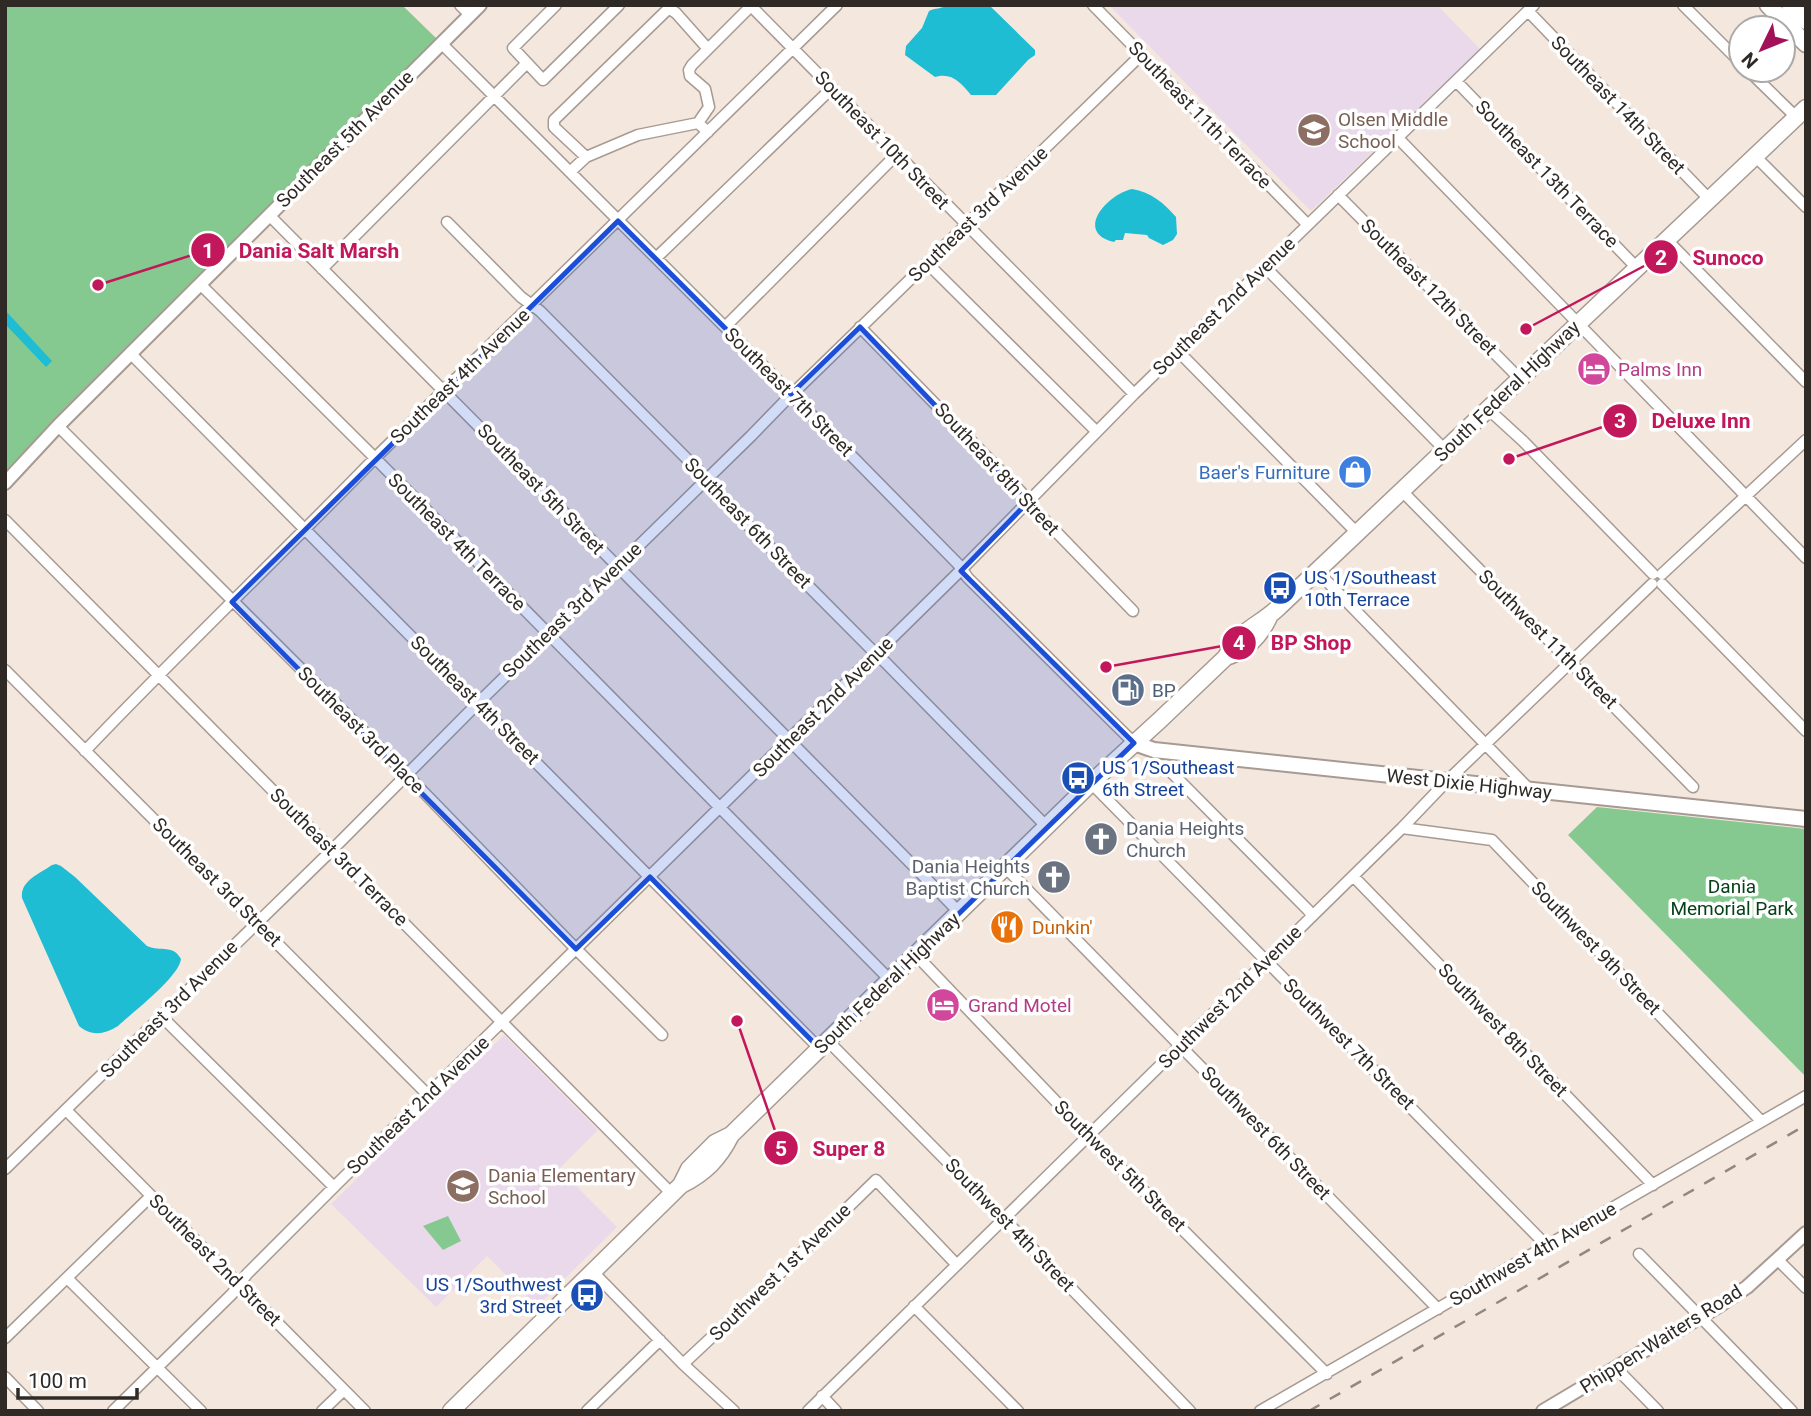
<svg xmlns="http://www.w3.org/2000/svg" width="1811" height="1416" font-family="Roboto,sans-serif">
	<style>
		.education { fill: #ead9eb }
		.green { fill: #86c990 }
		.water { fill: #1ebdd3 }
		.lines { fill: none; stroke-linecap: round; stroke-linejoin: round }
		.minor-casing { stroke: #a79a92; stroke-width: 13 }
		.tertiary-casing { stroke: #a79a92; stroke-width: 16 }
		.secondary-casing { stroke: #a79a92; stroke-width: 18 }
		.primary-casing { stroke: #a79a92; stroke-width: 19 }
		.minor { stroke: #fff; stroke-width: 10 }
		.tertiary { stroke: #fff; stroke-width: 12 }
		.secondary { stroke: #fff; stroke-width: 14 }
		.primary { stroke: #fff; stroke-width: 16 }
		.rail { stroke: #918882; stroke-width: 2.5; stroke-dasharray: 12 12; stroke-linecap: butt }
		.marked { fill: #1d4ed8; fill-opacity: 0.2; stroke: #1d4ed8; stroke-width: 5; stroke-linejoin: round }
		.labels { text-anchor: middle; dominant-baseline: central; stroke-width: 7; stroke-linejoin: round; paint-order: stroke }
		.street-label { font-size: 19px; fill: #2f2a26; stroke: #fff }
		.education-label { font-size: 19px; fill: #785e54; stroke: #fff; text-anchor: start }
		.hotel-label { font-size: 19px; fill: #b23c85; stroke: #fff; text-anchor: start }
		.shop-label { font-size: 19px; fill: #366cbe; stroke: #fff; text-anchor: end }
		.transit-label { font-size: 19px; fill: #164399; stroke: #fff; text-anchor: start }
		.service-label { font-size: 19px; fill: #4e5e75; stroke: #fff; text-anchor: start }
		.worship-label { font-size: 19px; fill: #5b616d; stroke: #fff; text-anchor: start }
		.park-label { font-size: 19px; fill: #054218; stroke: #fff }
		.food-label { font-size: 19px; fill: #c56008; stroke: #fff; text-anchor: start }
		.leader { fill: none; stroke: #c2185b; stroke-width: 2.5 }
		.callout-dot { fill: #c2185b; stroke: #fff; stroke-width: 2.5 }
		.mark-label { font-size: 21px; text-anchor: middle; font-weight: bold; fill: #fff }
		.callout-label { font-size: 21px; text-anchor: middle; font-weight: bold; fill: #c2185b; stroke: #fff; stroke-width: 7; stroke-linejoin: round; paint-order: stroke }
	</style>
	<rect width="100%" height="100%" fill="#f4e7de"/>
	<path class="education" d="M1109,5H1437L1480,49L1311,211Z
		M504,1035L598,1130L559,1169L617,1227L537,1306L487,1256L436,1307L331,1204Z"/>
	<path class="green" d="M5,5H402L437,39L5,475Z
		M1597,807L1806,829V1077L1568,835Z
		M448,1216L461,1241L443,1250L423,1226Z"/>
	<path class="water" d="M947,5H989L1035,50V55L1028,60L996,95H971C961,83 952,72 935,77L905,55L906,46L922,28L929,11C935,8 942,9 947,5Z
		M1132,189C1151,192 1164,203 1176,217L1177,234L1173,240L1163,245L1149,238L1147,235L1125,233L1123,240H1116L1114,242C1073,232 1108,194 1132,189Z
		M5,310L52,361L46,367L5,324Z
		M56,864L61,866L75,877L147,946C161,952 173,944 181,959C179,977 133,1012 118,1026C105,1034 92,1037 79,1026L22,898C20,881 39,874 52,865Z"/>
	<g class="lines">
		<g class="minor-casing">
			<path id="minor" d="M460,5L470,15
				M556,5L513,48L543,80L619,5
				M750,5L1134,394
				M1093,5L1307,224
				M1683,5L1741,63
				M1528,11L1709,199
				M441,43L725,327L958,564L968,578L1134,743
				M1748,70L1796,117
				M1456,81L1637,268
				M708,132L698,123L709,107L705,89L690,76L689,70L692,65L751,6
				M1398,138L1806,558
				M1755,156L1806,207
				M586,157L554,127V120L666,11L670,9L676,13L708,49
				M570,172L586,157L638,135L698,123
				M1338,195L1520,379
				M269,215C500,446 729,680 959,912
				M447,222L521,297L540,311L699,471L710,487L869,647L885,662L1047,827
				M1667,240L1806,382
				M656,258L831,89
				M927,263L1096,431
				M1265,267L1445,450
				M322,269L527,63
				M200,284L375,458L890,980
				M725,327L896,155
				M860,327L1021,492L1033,508L1133,611
				M1178,351L1357,533
				M130,353L820,1049
				M1488,409L1523,441L1653,574
				M58,426L407,775L576,949L662,1035
				M1402,491L1693,787
				M5,520L672,1194
				M1317,571L1529,789
				M1662,574L1806,440
				M1662,584L1806,731
				M5,670L428,1095
				M85,751C180,651 279,557 375,458L837,5
				M1170,771L1308,910L1312,916
				M1091,783L1547,1246
				M1402,828L1492,840L1761,1121
				M1005,867L1438,1309
				M1353,876L1653,1185
				M916,955L1088,1135L1327,1374
				M162,1017L334,1187
				M828,1041L1004,1219L1190,1411
				M66,1110L365,1411
				M5,1169L332,850L478,703L751,436L784,402L1142,54
				M1639,1254L1792,1411
				M1778,1260L1806,1288
				M593,1272L683,1364L734,1411
				M68,1279L201,1411
				M914,1306L1018,1411
				M5,1338L151,1196
				M683,1364L793,1261L876,1180L957,1265
				M1616,1368L1658,1411
				M5,1377L38,1411
				M822,1396L836,1411
				M113,1411L232,1294L247,1274L341,1180L962,569L1134,394L1534,5
				M322,1411L344,1390
				M587,1411L660,1340
				M808,1411L1402,828L1446,782L1652,584
				M1260,1411L1806,1096"/>
		</g>
		<g class="tertiary-casing">
			<path id="tertiary" d="M5,483L58,426L480,5
				M1543,1411L1719,1306L1747,1287L1806,1233"/>
		</g>
		<g class="secondary-casing">
			<path id="secondary" d="M1134,743L1154,750L1806,819"/>
		</g>
		<g class="primary-casing">
			<path id="primary" d="M1768,5L1806,44
				M1790,5L1806,21
				M1226,657C1247,650 1260,636 1269,617
				M681,1185L689,1169L715,1143L731,1135
				M451,1411L681,1185C705,1173 719,1159 731,1135L1091,783L1161,719L1226,657C1239,629 1260,626 1280,606L1806,108"/>
		</g>
		<use href="#minor" class="minor"/>
		<use href="#tertiary" class="tertiary"/>
		<use href="#secondary" class="secondary"/>
		<use href="#primary" class="primary"/>
		<path class="rail" d="M1309,1411L1806,1125"/>
	</g>
	<path class="marked" d="M618,221L791,394L860,327L1028,502L961,571L1134,743L820,1049L650,877L576,949L232,602Z"/>
	<defs>
		<g id="school-disc" transform="scale(1.75)"><circle r="9.5" fill="#8d6e63" stroke="#fff"/><path d="M0-5L7-2L0 1L-7-2ZM-4 1L0 2.5L4 1V4Q0 6-4 4Z" fill="#fff"/></g>
		<g id="hotel-disc" transform="scale(1.75)"><circle r="9.5" fill="#d1479c" stroke="#fff"/><path d="M-6-4.5h1.5V1H6V5H4.5V3h-9V5H-6ZM-4 0a1.8 1.8 0 1 1 3.6 0ZM.5 0V-2.5h3Q6-2.5 6 0Z" fill="#fff"/></g>
		<g id="shop-disc" transform="scale(1.75)"><circle r="9.5" fill="#3f7fe0" stroke="#fff"/><path d="M-5-2.5h2.3a2.7 3.5 0 0 1 5.4 0H5L5.5 6h-11ZM-1.5-2.5h3a1.5 2.3 0 0 0-3 0Z" fill="#fff"/></g>
		<g id="bus-disc" transform="scale(1.75)"><circle r="9.5" fill="#1a4fb4" stroke="#fff"/><path d="M-5-6H5V4H4V6H2V4H-2V6H-4V4H-5ZM-3.5-4V0h7V-4ZM-3.5 1.2v1.5H-2V1.2ZM2 1.2v1.5H3.5V1.2Z" fill="#fff"/></g>
		<g id="fuel-disc" transform="scale(1.75)"><circle r="9.5" fill="#5c6f8a" stroke="#fff"/><path d="M-5.5-6h7V0h2V4h1.3V-2.5L3-4.5l.8-.8L6-3V5H2.5V1h-1V6h-7ZM-4.2-4.7v3.2H.2V-4.7Z" fill="#fff"/></g>
		<g id="church-disc" transform="scale(1.75)"><circle r="9.5" fill="#6b7280" stroke="#fff"/><path d="M-1.2-6h2.4v3.5h3.3v2.4h-3.3V6h-2.4V-.1h-3.3v-2.4h3.3Z" fill="#fff"/></g>
		<g id="restaurant-disc" transform="scale(1.75)"><circle r="9.5" fill="#e8710a" stroke="#fff"/><path d="M-5-6h1v4h1v-4h1v4h1v-4h1v5L-1.5 .5V6h-2V.5L-5-1ZM5-6V6H3V1.5H1.5Q1.5-4 5-6Z" fill="#fff"/></g>
	</defs>
	<g fill-rule="evenodd">
		<use href="#school-disc" x="1314" y="130"/>
		<use href="#hotel-disc" x="1594" y="369"/>
		<use href="#shop-disc" x="1355" y="472"/>
		<use href="#bus-disc" x="1280" y="588"/>
		<use href="#fuel-disc" x="1128" y="690"/>
		<use href="#bus-disc" x="1078" y="778"/>
		<use href="#church-disc" x="1101" y="839"/>
		<use href="#church-disc" x="1054" y="877"/>
		<use href="#restaurant-disc" x="1007" y="927"/>
		<use href="#hotel-disc" x="943" y="1005"/>
		<use href="#school-disc" x="463" y="1186"/>
		<use href="#bus-disc" x="587" y="1295"/>
	</g>
	<g class="labels">
		<g class="street-label">
			<text transform="translate(1618 105) rotate(46)">Southeast 14th Street</text>
			<text transform="translate(1200 115) rotate(46)">Southeast 11th Terrace</text>
			<text transform="translate(345 139) rotate(-45)">Southeast 5th Avenue</text>
			<text transform="translate(882 140) rotate(46)">Southeast 10th Street</text>
			<text transform="translate(1547 174) rotate(46)">Southeast 13th Terrace</text>
			<text transform="translate(978 214) rotate(-44)">Southeast 3rd Avenue</text>
			<text transform="translate(1429 287) rotate(45)">Southeast 12th Street</text>
			<text transform="translate(1224 306) rotate(-44)">Southeast 2nd Avenue</text>
			<text transform="translate(460 376) rotate(-44)">Southeast 4th Avenue</text>
			<text transform="translate(1507 391) rotate(-44)">South Federal Highway</text>
			<text transform="translate(789 392) rotate(45)">Southeast 7th Street</text>
			<text transform="translate(997 469) rotate(47)">Southeast 8th Street</text>
			<text transform="translate(541 489) rotate(46)">Southeast 5th Street</text>
			<text transform="translate(748 523) rotate(46)">Southeast 6th Street</text>
			<text transform="translate(457 542) rotate(45)">Southeast 4th Terrace</text>
			<text transform="translate(572 610) rotate(-44)">Southeast 3rd Avenue</text>
			<text transform="translate(1548 639) rotate(45)">Southwest 11th Street</text>
			<text transform="translate(475 700) rotate(45)">Southeast 4th Street</text>
			<text transform="translate(823 707) rotate(-45)">Southeast 2nd Avenue</text>
			<text transform="translate(361 730) rotate(45)">Southeast 3rd Place</text>
			<text transform="translate(1469 784) rotate(6)">West Dixie Highway</text>
			<text transform="translate(339 857) rotate(45)">Southeast 3rd Terrace</text>
			<text transform="translate(217 882) rotate(45)">Southeast 3rd Street</text>
			<text transform="translate(1596 948) rotate(46)">Southwest 9th Street</text>
			<text transform="translate(887 983) rotate(-44)">South Federal Highway</text>
			<text transform="translate(1230 997) rotate(-45)">Southwest 2nd Avenue</text>
			<text transform="translate(169 1009) rotate(-45)">Southeast 3rd Avenue</text>
			<text transform="translate(1503 1030) rotate(46)">Southwest 8th Street</text>
			<text transform="translate(1349 1044) rotate(45)">Southwest 7th Street</text>
			<text transform="translate(418 1105) rotate(-44)">Southeast 2nd Avenue</text>
			<text transform="translate(1266 1133) rotate(46)">Southwest 6th Street</text>
			<text transform="translate(1120 1166) rotate(45)">Southwest 5th Street</text>
			<text transform="translate(1010 1225) rotate(46)">Southwest 4th Street</text>
			<text transform="translate(1533 1254) rotate(-30)">Southwest 4th Avenue</text>
			<text transform="translate(215 1260) rotate(45)">Southeast 2nd Street</text>
			<text transform="translate(780 1272) rotate(-44)">Southwest 1st Avenue</text>
			<text transform="translate(1661 1339) rotate(-32)">Phippen-Waiters Road</text>
		</g>
		<g class="education-label">
			<text x="1338" y="119">Olsen Middle<tspan x="1338" dy="22">School</tspan></text>
			<text x="488" y="1175">Dania Elementary<tspan x="488" dy="22">School</tspan></text>
		</g>
		<g class="hotel-label">
			<text x="1618" y="369">Palms Inn</text>
			<text x="968" y="1005">Grand Motel</text>
		</g>
		<g class="shop-label">
			<text x="1330" y="472">Baer's Furniture</text>
		</g>
		<g class="transit-label">
			<text x="1304" y="577">US 1/Southeast<tspan x="1304" dy="22">10th Terrace</tspan></text>
			<text x="1102" y="767">US 1/Southeast<tspan x="1102" dy="22">6th Street</tspan></text>
			<text x="562" y="1284" text-anchor="end">US 1/Southwest<tspan x="562" dy="22">3rd Street</tspan></text>
		</g>
		<g class="service-label">
			<text x="1152" y="690">BP</text>
		</g>
		<g class="worship-label">
			<text x="1126" y="828">Dania Heights<tspan x="1126" dy="22">Church</tspan></text>
			<text x="1030" y="866" text-anchor="end">Dania Heights<tspan x="1030" dy="22">Baptist Church</tspan></text>
		</g>
		<g class="park-label">
			<text x="1732" y="886">Dania<tspan x="1732" dy="22">Memorial Park</tspan></text>
		</g>
		<g class="food-label">
			<text x="1032" y="927">Dunkin'</text>
		</g>
	</g>
	<path class="leader" d="M98 285L208 250M1526 329L1661 257M1509 459L1620 421M1106 667L1239 643M737 1021L781 1148"/>
	<g class="callout-dot">
		<circle cx="98" cy="285" r="7"/>
		<circle cx="1526" cy="329" r="7"/>
		<circle cx="1509" cy="459" r="7"/>
		<circle cx="1106" cy="667" r="7"/>
		<circle cx="737" cy="1021" r="7"/>
		<circle cx="208" cy="250" r="18"/>
		<circle cx="1661" cy="257" r="18"/>
		<circle cx="1620" cy="421" r="18"/>
		<circle cx="1239" cy="643" r="18"/>
		<circle cx="781" cy="1148" r="18"/>
	</g>
	<g class="mark-label">
		<text x="208" y="258">1</text>
		<text x="1661" y="265">2</text>
		<text x="1620" y="428">3</text>
		<text x="1239" y="650">4</text>
		<text x="781" y="1156">5</text>
	</g>
	<g class="callout-label">
		<text x="319" y="258">Dania Salt Marsh</text>
		<text x="1728" y="265">Sunoco</text>
		<text x="1701" y="428">Deluxe Inn</text>
		<text x="1311" y="650">BP Shop</text>
		<text x="849" y="1156">Super 8</text>
	</g>
	<rect width="1811" height="1416" fill="none" stroke="#2f2a26" stroke-width="14"/>
	<g transform="translate(1762 49) rotate(227)"><circle r="33" fill="#ffffff" stroke="#acaaa8" stroke-width="2"/>
	<path d="M0-5L12 26L0 18L-12 26Z" fill="#a1125a"/>
	<text y="-10" font-size="19" font-weight="bold" text-anchor="middle" fill="#2f2a26">N</text>
	</g>
	<path d="M18 1388v10h119v-10" fill="none" stroke="#2f2a26" stroke-width="3.5"/>
	<text x="28" y="1388" font-size="21" fill="#2f2a26" stroke="#ffffff" stroke-width="5" paint-order="stroke">100 m</text>
</svg>
